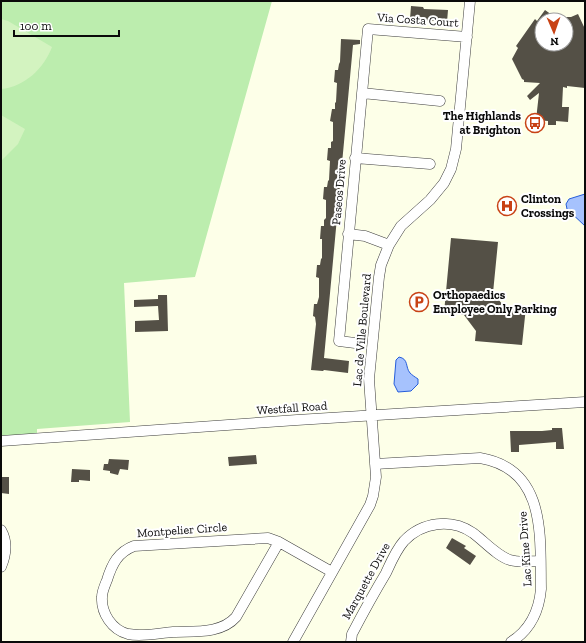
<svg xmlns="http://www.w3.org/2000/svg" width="586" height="643" font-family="'Zilla Slab',serif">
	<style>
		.green { fill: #bcedae }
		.pitch { fill: #d3f3c0 }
		.water { fill: #a6c2fd; stroke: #255ddb }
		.building { fill: #545046 }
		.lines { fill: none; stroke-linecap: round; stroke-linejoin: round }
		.minor-casing { stroke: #3d3d3d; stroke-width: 11 }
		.minor { stroke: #fff; stroke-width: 10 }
		.labels { text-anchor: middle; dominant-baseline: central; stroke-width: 4; stroke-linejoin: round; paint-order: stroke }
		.street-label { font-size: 12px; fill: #0a0a0a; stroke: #fff }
		.poi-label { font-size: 12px; font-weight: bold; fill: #0a0a0a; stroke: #fff; text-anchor: start }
	</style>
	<rect width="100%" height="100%" fill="#fdffe8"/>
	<path class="green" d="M1,1H272L195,277L124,283L130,422L37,429V434L1,437Z"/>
	<path class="pitch" d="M1,19L8,21L52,47C44,68 25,87 1,89Z
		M1,115L25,129L18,144L1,161Z"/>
	<path class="water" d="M585,194V226L567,209L566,204L569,199Z
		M399,357C409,359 405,367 410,373C412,375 415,377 418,379V384L411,391L398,392L394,384L396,360Z"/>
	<path class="building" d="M411,6L423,7L424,9L448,10L447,22L410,19Z
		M545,10L559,20H542V44H566V17H571L578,14L585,29V88L567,86V88L563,87L562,107H569L568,122L556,121V125H548V121L536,120L539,93L530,100L527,96L540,83L524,82V80L522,79L512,59L518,48L516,46L535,19L537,21Z
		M341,39L360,40V44L353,45L324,358L349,361L348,373L324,370L323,371L311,370L316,324L315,317L313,316L314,304H317L319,297V278L316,277L317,265H320L321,259L322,258V239H320L321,226H324V220L326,218V200L323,199L324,187H327L328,181L329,180L330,161L327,160L328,148H331V142L333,141V122L330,121L332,109H335V103L336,102L337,83L334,82L335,70H338L339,64L340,62Z
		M451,238L498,242L493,293L503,305L526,307L522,345L475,341L476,331L464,315L444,313Z
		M158,295H167L168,331L135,332V321L159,320L158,306L134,307V300L158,299Z
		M552,428H562L564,449H556V442L519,445V452H511L510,431H542L552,430Z
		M256,455L257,464L229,466L228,457Z
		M109,459L129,460L128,470L120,469L118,475L110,473V471L103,470L104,464H108Z
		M72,469L90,470V481L79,480V482H71Z
		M1,477H9V494L1,493Z
		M452,538L466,546L464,548L476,556L470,565L446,548Z"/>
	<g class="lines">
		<g class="minor-casing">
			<path id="minor" d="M362,93L440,101
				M355,158L430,164
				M348,234L365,236L389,245
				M355,343L339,341L368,29L467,37
				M1,441L297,420L585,402
				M375,464L480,458C547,469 540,537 541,589C539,611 530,630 511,642
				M1,530C8,542 6,555 1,567
				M279,542L236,617C221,634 195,631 173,632C159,633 142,637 128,634C112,630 101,613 102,597C102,591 105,585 107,580C112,564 118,552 134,546L268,538L279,542L332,572
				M293,642L370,505L373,496L376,477L369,379L379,277L381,265L389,245L401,226L430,200L444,183L451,169L456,149L470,1
				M351,642L352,634C363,613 374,593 386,573C391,562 396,550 404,541C422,522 451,518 473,533C484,541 497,556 510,560C519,563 530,561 540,561"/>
		</g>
		<use href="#minor" class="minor"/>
	</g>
	<defs>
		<g id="bus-ring" transform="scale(1)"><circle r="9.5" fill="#fff" stroke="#c84215" stroke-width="1.5"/><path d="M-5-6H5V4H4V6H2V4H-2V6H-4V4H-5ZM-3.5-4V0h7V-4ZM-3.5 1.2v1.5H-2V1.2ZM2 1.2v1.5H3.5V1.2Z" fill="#c84215"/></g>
		<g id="hospital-ring" transform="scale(1)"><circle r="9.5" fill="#fff" stroke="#c84215" stroke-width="1.5"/><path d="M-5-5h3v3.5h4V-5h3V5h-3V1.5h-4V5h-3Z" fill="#c84215"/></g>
		<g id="parking-ring" transform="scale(1)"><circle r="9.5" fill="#fff" stroke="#c84215" stroke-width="1.5"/><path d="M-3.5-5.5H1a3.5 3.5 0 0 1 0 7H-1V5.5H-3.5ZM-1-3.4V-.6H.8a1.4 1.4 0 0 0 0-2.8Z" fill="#c84215"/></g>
	</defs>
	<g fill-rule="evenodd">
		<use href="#bus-ring" x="535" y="123"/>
		<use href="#hospital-ring" x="507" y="206"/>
		<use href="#parking-ring" x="419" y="302"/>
	</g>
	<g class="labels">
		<g class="street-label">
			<text transform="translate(418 20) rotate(4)">Via Costa Court</text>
			<text transform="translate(339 192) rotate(-85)">Paseos Drive</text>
			<text transform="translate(362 330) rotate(-85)">Lac de Ville Boulevard</text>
			<text transform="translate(292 408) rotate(-4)">Westfall Road</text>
			<text transform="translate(182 530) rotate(-4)">Montpelier Circle</text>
			<text transform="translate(525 549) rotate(-94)">Lac Kine Drive</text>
			<text transform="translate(366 581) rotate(-61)">Marquette Drive</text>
		</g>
		<g class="poi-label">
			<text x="521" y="116" text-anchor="end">The Highlands<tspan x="521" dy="14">at Brighton</tspan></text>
			<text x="521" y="199">Clinton<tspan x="521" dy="14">Crossings</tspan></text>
			<text x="433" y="295">Orthopaedics<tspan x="433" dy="14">Employee Only Parking</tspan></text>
		</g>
	</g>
	<rect width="586" height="643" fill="none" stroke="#0a0a0a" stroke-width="4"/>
	<g transform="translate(554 32) rotate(178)"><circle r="19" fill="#ffffff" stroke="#9d9d9d"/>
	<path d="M0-3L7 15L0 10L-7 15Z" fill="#c84215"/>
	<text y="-6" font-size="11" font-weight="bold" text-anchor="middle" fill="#0a0a0a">N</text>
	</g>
	<path d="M14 30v6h105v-6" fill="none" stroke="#0a0a0a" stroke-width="2"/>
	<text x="20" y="30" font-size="12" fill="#0a0a0a" stroke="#ffffff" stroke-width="3" paint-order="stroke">100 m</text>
</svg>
